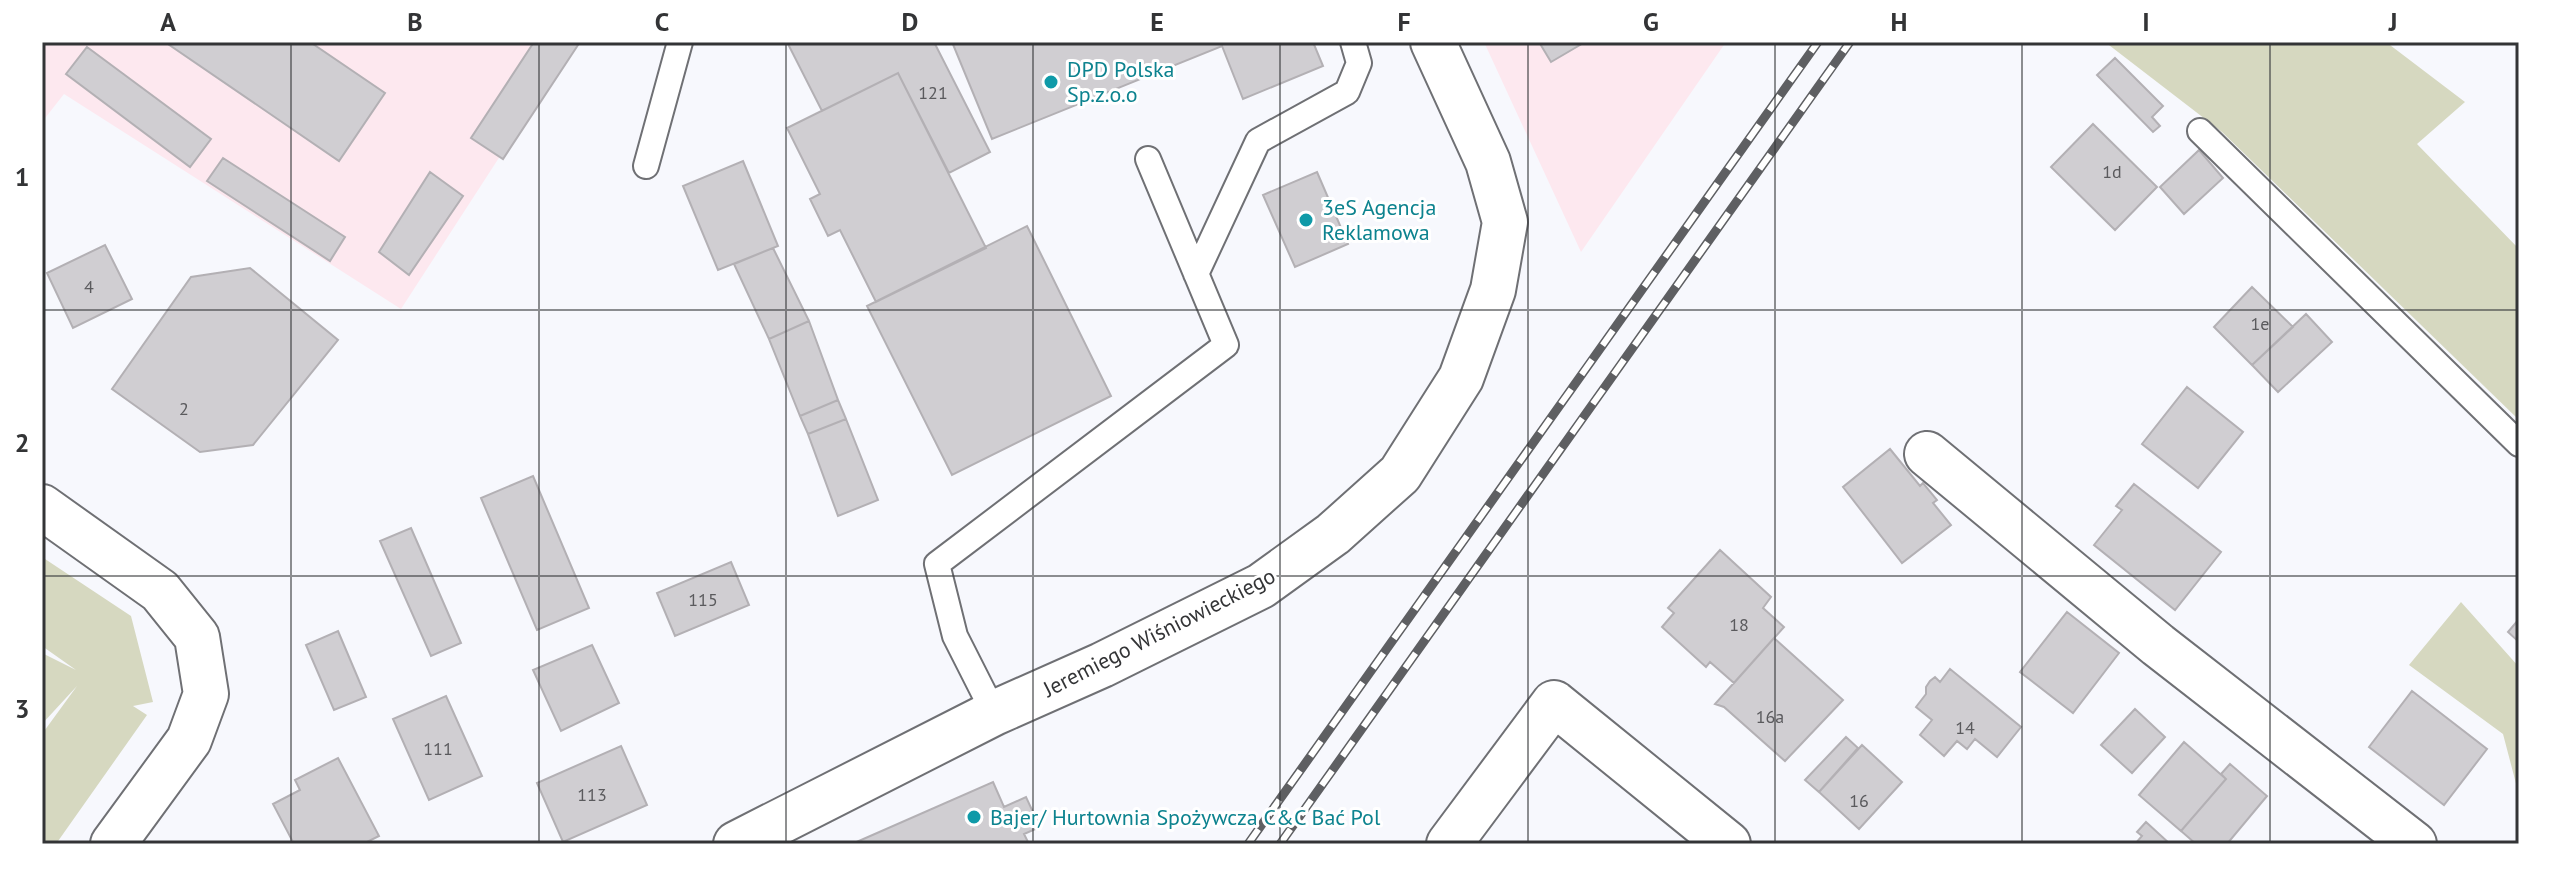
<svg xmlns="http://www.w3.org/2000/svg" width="2561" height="886" font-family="'PT Sans',sans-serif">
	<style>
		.industrial { fill: #fde8ef }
		.green { fill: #d6d8c0 }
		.building { fill: #d0ced2; stroke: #b3b0b4; stroke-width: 2 }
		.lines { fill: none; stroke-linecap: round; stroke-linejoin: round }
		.service-casing { stroke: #6f7074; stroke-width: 28 }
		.minor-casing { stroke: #6f7074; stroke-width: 48 }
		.service { stroke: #fff; stroke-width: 24 }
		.minor { stroke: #fff; stroke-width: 44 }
		.rail-casing { stroke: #5e5f62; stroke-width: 9 }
		.rail { stroke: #fff; stroke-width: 6; stroke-dasharray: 18; stroke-linecap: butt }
		.grid { fill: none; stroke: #333436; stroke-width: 2; stroke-opacity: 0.55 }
		.culture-dot { fill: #0f9aa8; stroke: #fff; stroke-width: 3 }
		.labels { text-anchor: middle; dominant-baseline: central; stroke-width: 6; stroke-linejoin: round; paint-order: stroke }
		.number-label { font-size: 18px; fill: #5a5a5d }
		.culture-label { font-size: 22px; fill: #0d838f; stroke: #fff; text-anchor: start }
		.street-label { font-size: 22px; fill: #333436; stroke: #fff }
		.neatline { fill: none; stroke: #333436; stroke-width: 3 }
		.grid-label { font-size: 26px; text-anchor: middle; font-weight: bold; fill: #333436 }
	</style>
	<rect width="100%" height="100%" fill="#f7f8fd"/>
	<path class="industrial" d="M42,42H574L401,309L64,94L42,122Z
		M1484,42H1726L1581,252Z"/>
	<path class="green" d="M2105,42H2386L2465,102L2417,144L2519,249V420L2222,132Z
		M42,557L131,616L153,702L133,706L147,715L56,844H42V734L77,686L42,724V653L76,670L42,646Z
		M2461,602L2519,667V795L2503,734L2409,665Z"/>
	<path class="building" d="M165,42H310L385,93L339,161Z
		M534,42H574L578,45L503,159L471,138Z
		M787,42H934L990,152L949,173L898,73L822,111Z
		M952,42H1313L1323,66L1243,99L1222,46L992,139Z
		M1539,42H1585L1551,62Z
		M87,47L211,139L190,167L66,74Z
		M2115,58L2163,106L2152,117L2160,126L2153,132L2097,75Z
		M898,73L986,248L876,302L840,230L828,236L810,199L820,194L787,128Z
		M2093,124L2157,187L2115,230L2051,167Z
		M2199,150L2223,178L2184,214L2160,187Z
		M223,158L345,237L330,261L207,181Z
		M743,161L778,246L718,270L683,186Z
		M430,172L463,196L409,275L379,252Z
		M1317,172L1348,244L1295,267L1263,195Z
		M1027,226L1111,396L952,475L867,306Z
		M105,245L132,299L73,328L47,273Z
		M773,248L809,321L769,339L734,264Z
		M250,268L338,340L253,445L200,452L112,389L191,277Z
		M2252,287L2293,327L2252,365L2214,327Z
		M2306,314L2332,342L2278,392L2252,365Z
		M809,321L838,400L800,416L769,339Z
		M2187,387L2243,432L2198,488L2142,444Z
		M838,400L846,419L808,434L800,416Z
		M846,419L878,500L838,516L808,434Z
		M1890,449L1920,486L1923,483L1937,500L1933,503L1951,525L1902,563L1843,487Z
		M533,476L589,608L537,630L481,498Z
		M2134,484L2221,552L2175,610L2094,545L2122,510L2116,506Z
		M411,528L461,643L431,656L380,541Z
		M1720,550L1771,597L1763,608L1784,627L1734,683L1710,662L1706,667L1662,627L1674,613L1668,608Z
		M731,562L749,605L675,636L657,593Z
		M2067,612L2119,653L2073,713L2020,672Z
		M2519,619V642L2508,632Z
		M338,631L366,697L334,710L306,645Z
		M1774,638L1843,700L1785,761L1724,707L1715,704Z
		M592,645L619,703L561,731L533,670Z
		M1950,669L2021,727L1997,757L1975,739L1967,749L1957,741L1944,756L1920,735L1932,720L1916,707L1926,694V687L1930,681L1935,677L1940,682Z
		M2412,691L2487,749L2444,805L2369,747Z
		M446,696L482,776L429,800L393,719Z
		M2135,709L2165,737L2132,773L2101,745Z
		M1846,737L1858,748L1819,792L1805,780Z
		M2184,742L2226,779L2181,831L2139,795Z
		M1862,745L1902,782L1859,829L1819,792Z
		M621,746L647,805L563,842L537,783Z
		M338,758L379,836L363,844H294L273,804L300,790L295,780Z
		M2230,764L2267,796L2227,844H2196L2181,831L2226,779L2221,774Z
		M993,782L1004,807L1026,797L1040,827L1024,834L1029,844H852Z
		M2146,822L2170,844H2135L2142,836L2137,832Z"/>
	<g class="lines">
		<g class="service-casing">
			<path id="service" d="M2200,131L2519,444
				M646,166L680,42
				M1196,274L1258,141L1347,92L1359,63L1353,42
				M994,713L955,636L937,564L1226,345L1148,159"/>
		</g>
		<g class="minor-casing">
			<path id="minor" d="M1927,454L2158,645L2414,844
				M42,507L160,591L197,637L206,694L189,740L113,844
				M736,844L994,713L1102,665L1261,586L1333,534L1400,474L1461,378L1493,290L1505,222L1488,162L1433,42
				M1449,844L1554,703L1728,844"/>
		</g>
		<use href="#service" class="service"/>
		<use href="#minor" class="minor"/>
		<g class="rail-casing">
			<path id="rail" d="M1248,844L1818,42
				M1280,844L1850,42"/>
		</g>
		<use href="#rail" class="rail"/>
	</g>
	<path class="grid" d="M291,42V844M539,42V844M786,42V844M1033,42V844M1280,42V844M1528,42V844M1775,42V844M2022,42V844M2270,42V844M42,310H2519M42,576H2519"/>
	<g class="culture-dot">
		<circle cx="1051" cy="82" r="8"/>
		<circle cx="1306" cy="220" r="8"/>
		<circle cx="974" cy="817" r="8"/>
	</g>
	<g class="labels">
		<g class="number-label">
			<text x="933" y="92">121</text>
			<text x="2112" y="171">1d</text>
			<text x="89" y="286">4</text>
			<text x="2260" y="323">1e</text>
			<text x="184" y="408">2</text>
			<text x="703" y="599">115</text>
			<text x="1739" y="624">18</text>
			<text x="1770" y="716">16a</text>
			<text x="1965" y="727">14</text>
			<text x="438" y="748">111</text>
			<text x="592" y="794">113</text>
			<text x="1859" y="800">16</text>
		</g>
		<g class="culture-label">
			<text x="1067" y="69">DPD Polska<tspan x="1067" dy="25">Sp.z.o.o</tspan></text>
			<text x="1322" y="207">3eS Agencja<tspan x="1322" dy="25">Reklamowa</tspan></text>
			<text x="990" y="817">Bajer/ Hurtownia Spożywcza C&amp;C Bać Pol</text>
		</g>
		<g class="street-label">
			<text transform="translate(1159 632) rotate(-27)">Jeremiego Wiśniowieckiego</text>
		</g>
	</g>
	<rect width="2561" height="886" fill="none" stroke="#ffffff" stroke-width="88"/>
	<rect x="44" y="44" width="2473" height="798" class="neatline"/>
	<g class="grid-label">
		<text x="168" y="31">A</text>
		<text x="415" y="31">B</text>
		<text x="662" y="31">C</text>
		<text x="910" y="31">D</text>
		<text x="1157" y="31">E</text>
		<text x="1404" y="31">F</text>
		<text x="1651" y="31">G</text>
		<text x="1899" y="31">H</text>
		<text x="2146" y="31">I</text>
		<text x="2393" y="31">J</text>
		<text x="22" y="186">1</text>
		<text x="22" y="452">2</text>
		<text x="22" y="718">3</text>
	</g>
</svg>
